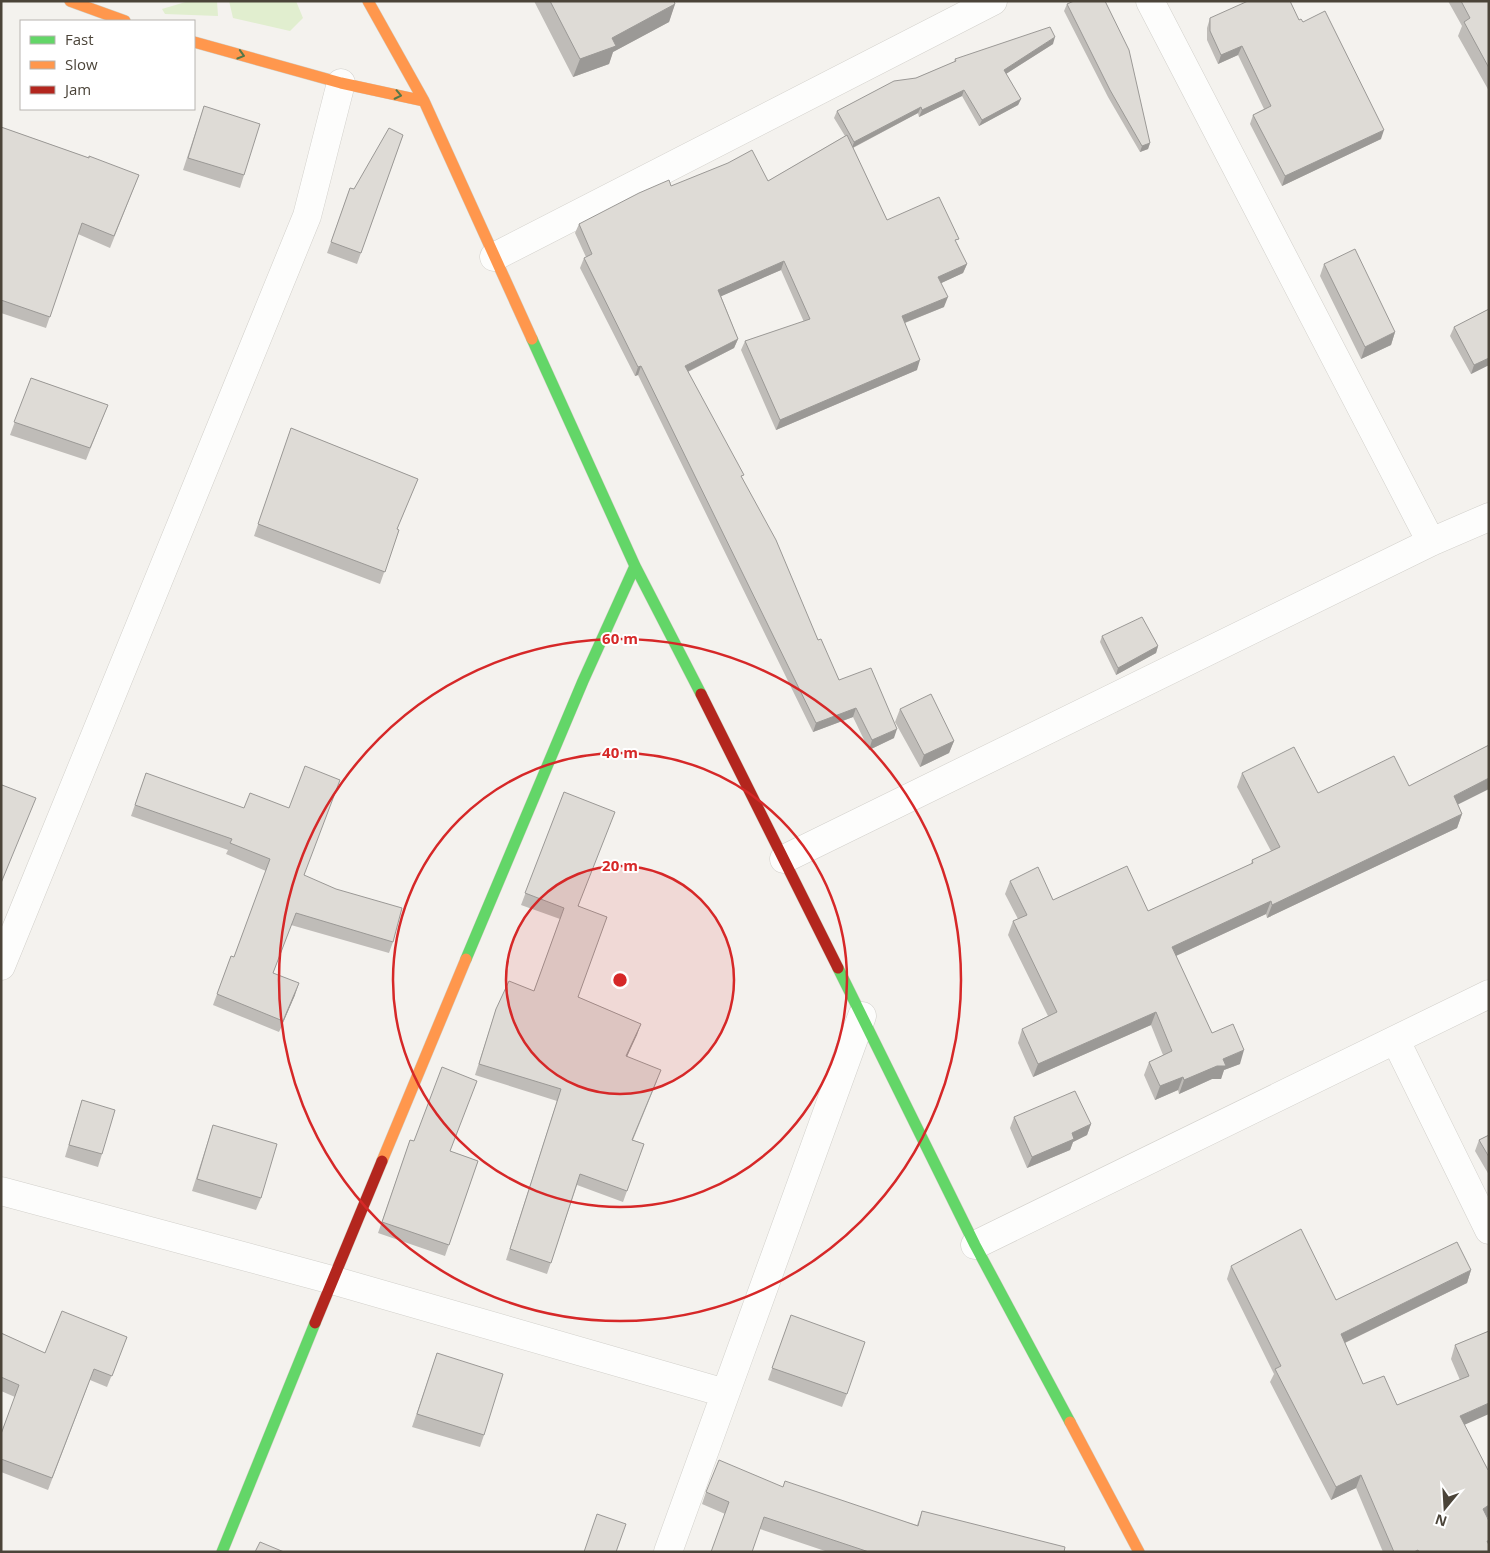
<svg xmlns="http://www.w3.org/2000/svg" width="1490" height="1553" font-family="'Open Sans',sans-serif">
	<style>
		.green { fill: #e1eecf }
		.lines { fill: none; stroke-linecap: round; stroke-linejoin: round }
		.street-casing { stroke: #d2d0cb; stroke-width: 29 }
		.fast-casing { stroke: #d3cfc5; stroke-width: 12 }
		.slow-casing { stroke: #d3cfc5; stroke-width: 12 }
		.jam-casing { stroke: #d3cfc5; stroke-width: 12 }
		.street { stroke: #fdfdfc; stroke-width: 28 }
		.fast { stroke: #63d668; stroke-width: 11 }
		.slow { stroke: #ff974d; stroke-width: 11 }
		.jam { stroke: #b3261e; stroke-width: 11 }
		.wall { fill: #bfbcb8 }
		.shaded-wall { fill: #9b9996 }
		.building { fill: #dedbd6; stroke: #9b9996 }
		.oneway { stroke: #537749 }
		.ring { fill: none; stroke: #d62828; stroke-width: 2.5 }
		.centre { fill: #d62828; stroke: #fff; stroke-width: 2.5 }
		.ring-label { font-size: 15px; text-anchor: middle; font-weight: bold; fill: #d62828; stroke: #fff; stroke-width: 4; stroke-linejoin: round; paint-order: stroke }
	</style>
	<rect width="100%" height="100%" fill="#f4f2ee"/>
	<path class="green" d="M189,1H217L218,16L165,14L162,9Z
		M229,1H296L303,18L290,31L233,18Z"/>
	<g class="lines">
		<g class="street-casing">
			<path id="street" d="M1150,1L1431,542
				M494,257L993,1
				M784,859L1431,542L1489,517
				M1,966L307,216L341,83
				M1396,1041L1489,1230
				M1,1191L332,1280L725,1393
				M975,1245L1489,994
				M668,1552L862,1016"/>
		</g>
		<g class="fast-casing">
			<path id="fast" d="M532,339L635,566L701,694
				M466,959L583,681L635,566
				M838,968L975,1245L1070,1422
				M222,1552L315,1323"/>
		</g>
		<g class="slow-casing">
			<path id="slow" d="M70,1L125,21
				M368,1L424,101L532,339
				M194,42L341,83L424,101
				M382,1161L466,959
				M1070,1422L1139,1552"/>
		</g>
		<g class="jam-casing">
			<path id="jam" d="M701,694L838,968
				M315,1323L382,1161"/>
		</g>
		<use href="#street" class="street"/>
		<use href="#fast" class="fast"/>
		<use href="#slow" class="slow"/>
		<use href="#jam" class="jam"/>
	</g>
	<path class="wall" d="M534,1H674L675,4L669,22L613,52L609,64L573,77Z
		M1448,1H1489V91L1458,36L1462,26Z
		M1067,4L1150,143L1148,149L1140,152L1108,97L1064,11Z
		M1210,18L1299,20L1303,22L1381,139L1282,186L1250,124L1253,115L1264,109L1238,55L1218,64L1207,40V28Z
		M1053,44L1006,74L1021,99L1018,105L979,126L962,96L919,117L918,113L853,148L887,220L957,244L967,264L963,273L941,283L944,307L905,323L917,370L776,430L741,350L745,341L804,322L781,270L721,296L738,339L734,348L688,372L742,478L818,640L839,680L894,738L869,750L853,717L813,732L638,375L635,376L580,268L584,258L586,257L575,233L579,224L671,186L768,181L845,136L834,118L837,111L954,62L955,59Z
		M204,106L244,175L240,188L183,170Z
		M1,127L89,158L139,175L110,248L78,234L46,328L1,313Z
		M403,135L357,264L327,253L350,188L354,189Z
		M1324,264L1395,332L1391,345L1361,359L1320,276Z
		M1489,309V365L1471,374L1450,336L1454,327Z
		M31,378L108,405L86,460L10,435Z
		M291,428L418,479L397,529L399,530L380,584L254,536Z
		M1102,636L1158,646L1156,653L1116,675L1100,642Z
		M900,709L954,741L949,753L920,767L895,722Z
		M146,773L304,875L393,942L389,953L291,925L273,973L295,995L279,1032L213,1005L231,956L234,957L266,871L226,854L228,850L131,816Z
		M1242,773L1318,793L1409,786L1458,805L1462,814L1457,828L1267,918L1266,914L1176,956L1212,1033L1240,1064L1224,1070L1221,1079H1212L1179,1094L1178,1090L1155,1100L1144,1075L1149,1062L1163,1055L1151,1025L1033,1077L1018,1043L1022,1029L1048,1016L1008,935L1013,921L1018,919L1005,894L1010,881L1053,900L1148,911L1251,864L1252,860L1271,851L1237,787Z
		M564,792L579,906L578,997L641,1024L627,1057L657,1081L633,1140L644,1144L623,1202L577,1185L547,1274L506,1260L557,1101L475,1075L496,1009L534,991L560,919L521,905Z
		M82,1100L102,1154L98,1167L65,1157L78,1113Z
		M1014,1117L1091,1124L1087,1135L1073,1142L1070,1150L1027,1168L1010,1128Z
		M213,1125L261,1198L256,1210L192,1191Z
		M1489,1135V1175L1475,1151L1479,1140Z
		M410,1140L450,1151L478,1161L445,1256L378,1233Z
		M1231,1266L1336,1300L1471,1270L1467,1283L1345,1343L1363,1384L1397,1405L1460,1380L1451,1359L1455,1345L1489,1331L1465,1425L1487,1517L1489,1552H1383L1356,1488L1331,1500L1270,1382L1274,1374L1227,1279Z
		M791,1315L847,1394L842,1407L768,1380Z
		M1,1333L45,1353L127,1337L107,1387L90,1380L48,1490L1,1472V1434L15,1397L1,1391Z
		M437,1353L484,1435L480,1447L412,1427Z
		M783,1487L917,1525L922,1511L1064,1552H828L760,1529L702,1504L706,1492Z"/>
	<path class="shaded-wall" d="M675,4L669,22L613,52L609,64L573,77L580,59L612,38Z
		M1055,37L1053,44L1001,77L1004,70Z
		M1242,46L1238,55L1218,64L1221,55Z
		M964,90L962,96L919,117L922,110Z
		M1021,99L1018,105L979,126L982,120Z
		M921,107L918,113L852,148L854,142Z
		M1384,130L1381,139L1282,186L1285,176Z
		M1150,143L1148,149L1140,152L1142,146Z
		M784,261L781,270L715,299L718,290Z
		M967,264L963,273L935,286L938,277Z
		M948,297L944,307L899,325L902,316Z
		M1395,332L1391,345L1361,359L1365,347Z
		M738,339L734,348L681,375L685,366Z
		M1489,358V365L1471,374L1474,365Z
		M920,360L917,370L776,430L780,420Z
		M641,366L638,375L635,376L638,367Z
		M1158,646L1156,653L1116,675L1118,668Z
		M856,708L853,717L813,732L816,723Z
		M897,729L894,738L869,750L872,740Z
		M954,741L949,753L920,767L924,755Z
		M1489,778V789L1449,809L1454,796Z
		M1462,814L1457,828L1267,918L1272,905Z
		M1271,901L1266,914L1167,960L1172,947Z
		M299,983L295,995L279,1032L283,1021Z
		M1156,1012L1151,1025L1033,1077L1038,1064Z
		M641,1024L637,1035L622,1067L626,1056Z
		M1244,1050L1240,1064L1224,1070L1221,1079H1212L1179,1094L1184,1080L1223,1059Z
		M1183,1077L1178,1090L1155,1100L1160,1086Z
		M1091,1124L1087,1135L1073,1142L1070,1150L1027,1168L1032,1157L1072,1133Z
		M1471,1270L1467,1283L1336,1347L1341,1334Z
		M1489,1403V1414L1455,1429L1460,1416Z
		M1361,1475L1356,1488L1331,1500L1336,1487Z
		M1489,1505V1516L1478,1522L1483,1509Z"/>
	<path class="building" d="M550,1H674L675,4L612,38L616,46L580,59Z
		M1074,1H1105L1129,50L1150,143L1142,146L1110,90L1067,4Z
		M1248,1H1290L1299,20L1301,19L1303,22L1325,11L1384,130L1285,176L1253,115L1271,106L1242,46L1221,55L1210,31V18Z
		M1461,1H1489V68L1464,22L1470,18Z
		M1050,27L1055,37L1004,70L1021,99L982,120L964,90L922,110L921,107L854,142L837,111L894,81L916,78L956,61L955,59Z
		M204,106L260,124L244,175L188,158Z
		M1,127L89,158V156L139,175L114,236L82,223L50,317L1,300Z
		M389,128L403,135L361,253L331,242L350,188L354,189Z
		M847,135L887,220L939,197L959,239L955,240L967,264L938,277L948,297L902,316L920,360L780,420L745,341L810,319L784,261L718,290L738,339L685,366L744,475L741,476L776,540L818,640L821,639L839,680L871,668L897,729L872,740L856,708L816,723L641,366L638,367L584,258L592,254L579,224L639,193L669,180L671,186L728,163L752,150L768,181Z
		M1355,249L1395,332L1365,347L1324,264Z
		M1489,309V358L1474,365L1454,327Z
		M31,378L108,405L90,448L14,422Z
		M291,428L418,479L397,529L399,530L385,572L258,524Z
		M1142,617L1158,646L1118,668L1102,636Z
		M931,694L954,741L924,755L900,709Z
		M1489,745V778L1454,796L1462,814L1272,905L1271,901L1172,947L1212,1033L1233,1024L1244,1050L1223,1059L1226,1066H1217L1184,1080L1183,1077L1160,1086L1149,1062L1172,1051L1156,1012L1038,1064L1022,1029L1057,1012L1013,921L1027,915L1010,881L1038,867L1053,900L1127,866L1148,911L1253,863L1252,860L1280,847L1242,773L1294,747L1318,793L1394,756L1409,786Z
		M305,766L340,780L304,875L336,889L402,908L393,942L296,913L273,973L299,983L283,1021L217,994L231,956L234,957L270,859L230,843L232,839L135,805L146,773L244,808L250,793L289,808Z
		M2,785L36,798L1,883V788Z
		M564,792L615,812L578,906L607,917L578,997L641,1024L626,1056L661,1070L632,1140L644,1144L627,1191L580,1174L551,1263L510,1249L561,1089L479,1064L496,1009L509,981L534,991L564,908L525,893Z
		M442,1067L477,1081L450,1151L478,1161L449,1245L382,1222L410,1140L414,1141Z
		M1075,1091L1091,1124L1072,1133L1074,1139L1032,1157L1014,1117Z
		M82,1100L115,1110L102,1154L69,1145Z
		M213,1125L277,1144L261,1198L197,1179Z
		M1489,1135V1157L1479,1140Z
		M1301,1229L1336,1300L1457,1242L1471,1270L1341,1334L1363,1384L1384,1376L1397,1405L1469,1376L1455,1345L1489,1331V1403L1460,1416L1488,1470L1489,1469V1505L1483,1509L1489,1521V1541H1487L1489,1545V1552H1419L1418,1550L1414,1552H1394L1361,1475L1336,1487L1275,1369L1281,1366L1231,1266Z
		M62,1311L127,1337L112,1376L94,1369L52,1478L1,1459V1434L19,1385L1,1377V1333L45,1353Z
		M791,1315L865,1342L847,1394L772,1368Z
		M437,1353L503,1374L484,1435L417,1414Z
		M719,1460L783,1487L785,1481L918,1526L922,1511L1065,1547L1064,1552H869L764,1517L752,1552H711L729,1502L706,1492Z
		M597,1514L626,1524L616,1552H584Z
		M260,1542L284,1552H255Z"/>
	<defs><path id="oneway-chevron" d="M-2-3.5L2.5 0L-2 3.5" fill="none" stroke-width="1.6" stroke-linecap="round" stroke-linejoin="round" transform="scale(1.25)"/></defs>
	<g class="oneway">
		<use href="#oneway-chevron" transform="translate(241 55) rotate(16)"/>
		<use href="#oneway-chevron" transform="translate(398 95) rotate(12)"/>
	</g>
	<circle cx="620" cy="980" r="114" fill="#d62828" fill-opacity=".12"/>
	<g class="ring">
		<circle cx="620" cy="980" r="114"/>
		<circle cx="620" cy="980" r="227"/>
		<circle cx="620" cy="980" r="341"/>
	</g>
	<circle cx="620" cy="980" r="8" class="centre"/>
	<g class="ring-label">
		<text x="620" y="644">60 m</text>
		<text x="620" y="758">40 m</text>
		<text x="620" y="871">20 m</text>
	</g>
	<rect width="1490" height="1553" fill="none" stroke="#4b4439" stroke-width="5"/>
	<rect x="20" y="20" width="175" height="90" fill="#ffffff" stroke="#b7b4b0"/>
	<rect x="30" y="36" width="25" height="8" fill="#63d668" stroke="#b7b4b0"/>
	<text x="65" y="45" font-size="15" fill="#4b4439">Fast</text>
	<rect x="30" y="61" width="25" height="8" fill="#ff974d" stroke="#b7b4b0"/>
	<text x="65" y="70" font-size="15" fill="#4b4439">Slow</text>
	<rect x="30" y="86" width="25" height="8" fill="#b3261e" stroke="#b7b4b0"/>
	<text x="65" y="95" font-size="15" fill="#4b4439">Jam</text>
	<g transform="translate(1445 1508) rotate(198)" stroke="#ffffff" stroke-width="4" paint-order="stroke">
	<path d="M0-4L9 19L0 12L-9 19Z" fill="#4b4439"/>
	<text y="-8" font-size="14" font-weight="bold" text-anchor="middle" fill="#4b4439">N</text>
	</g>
</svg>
